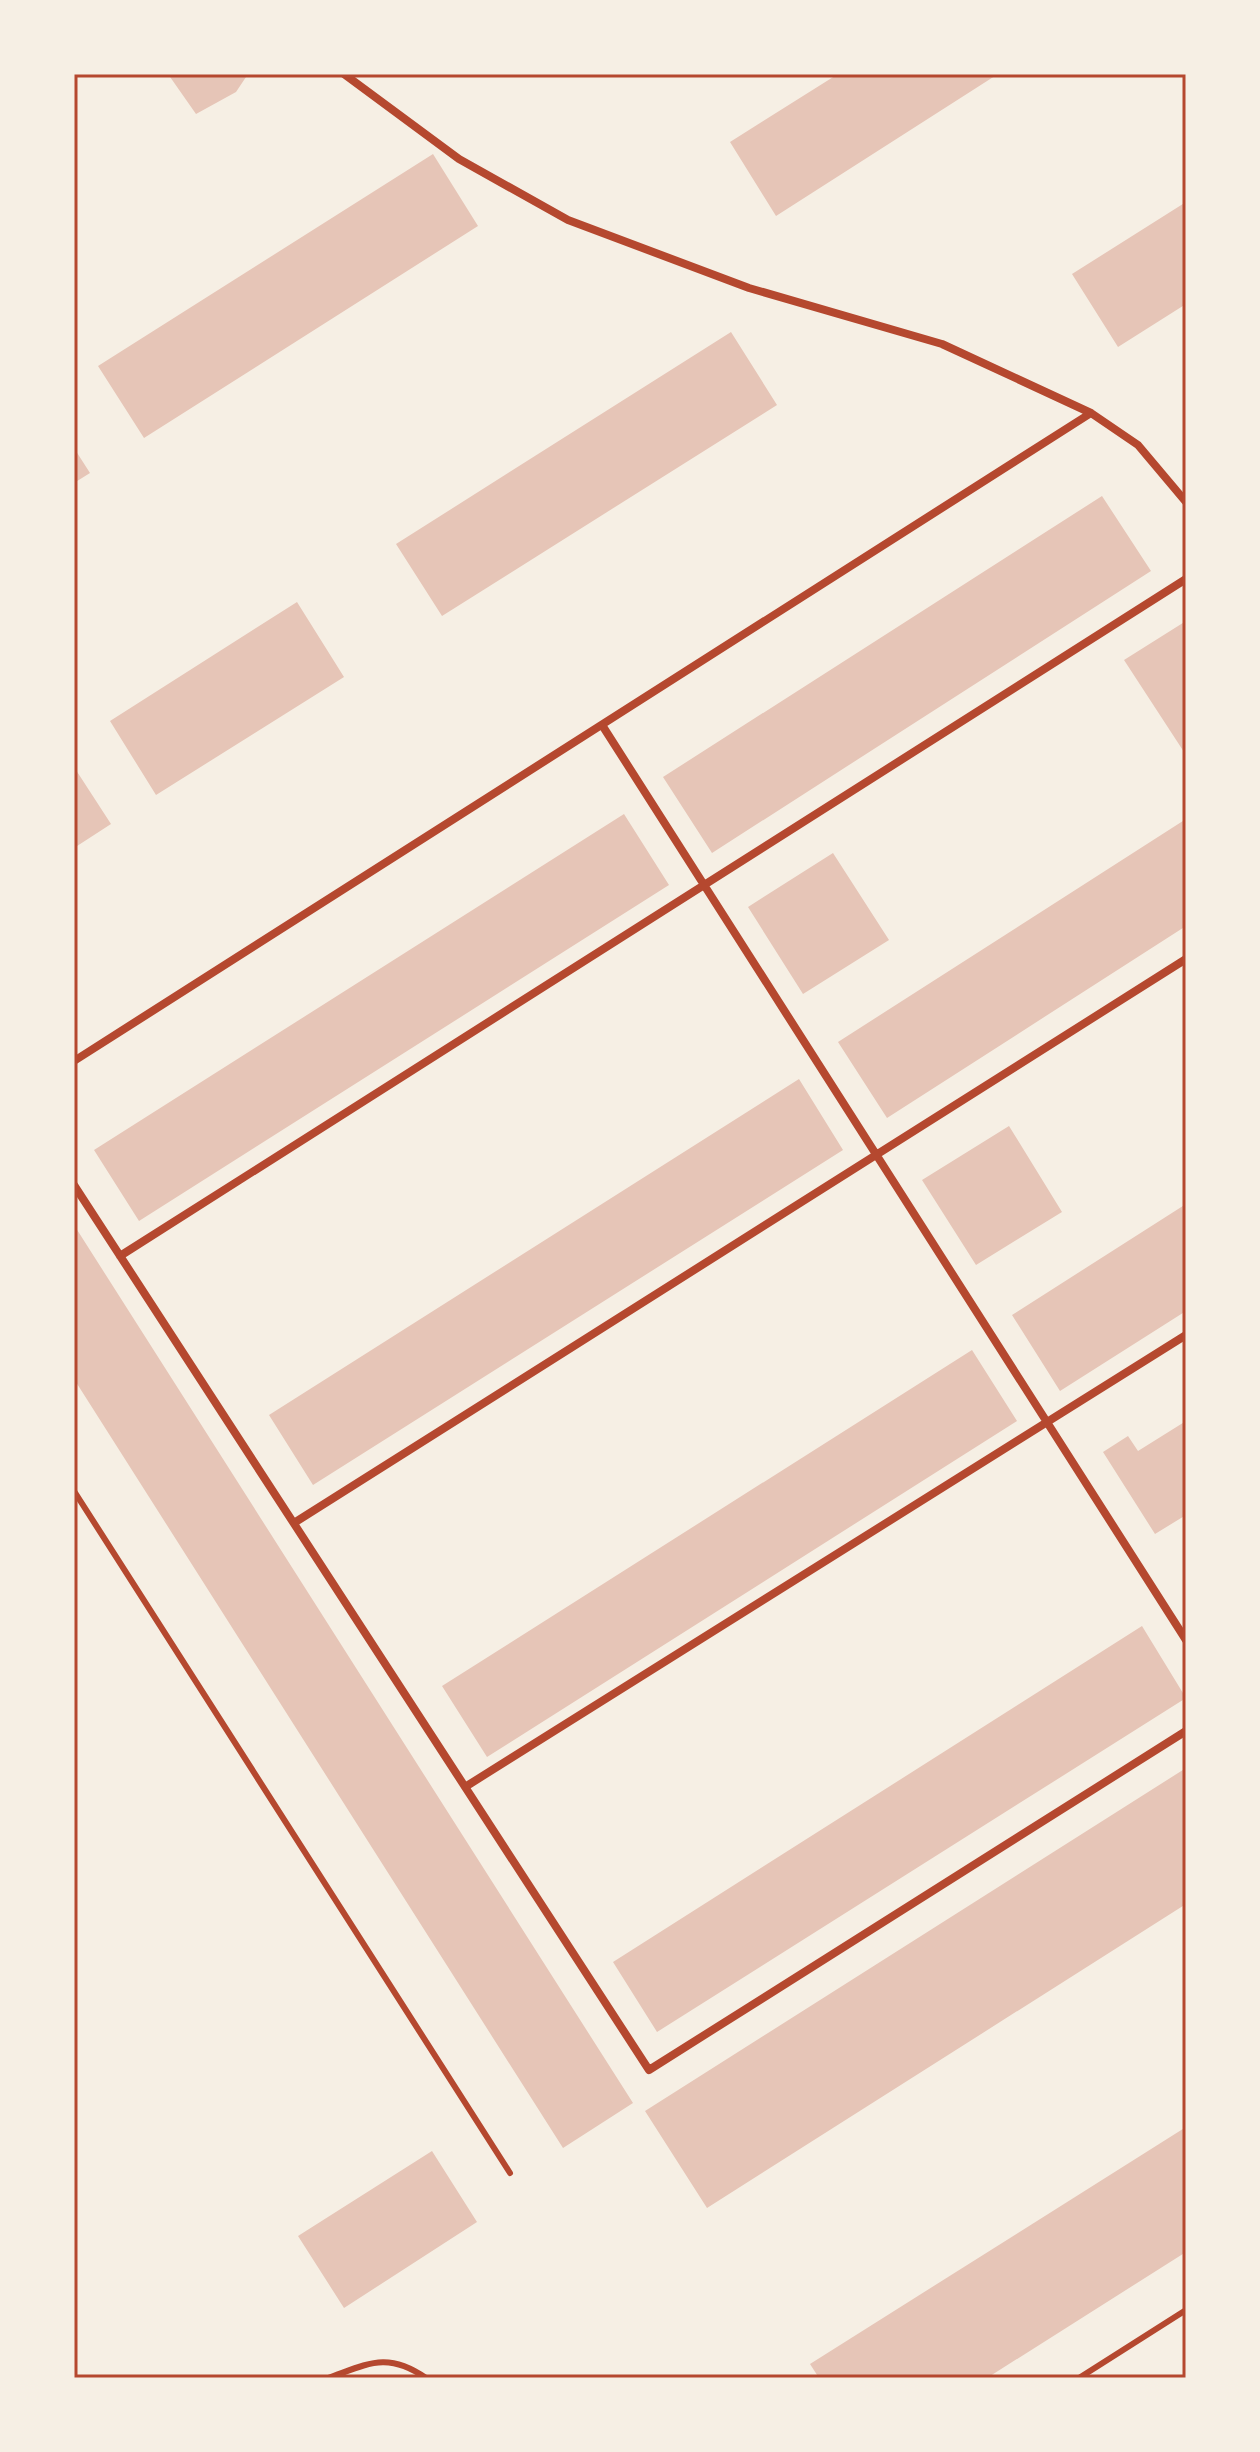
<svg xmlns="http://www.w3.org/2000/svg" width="1260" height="2452" font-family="'Fira Sans',sans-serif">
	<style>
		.building { fill: #e6c5b7 }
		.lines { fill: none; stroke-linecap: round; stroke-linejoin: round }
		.service { stroke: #b5482f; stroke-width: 6 }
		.minor { stroke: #b5482f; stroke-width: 8 }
		.neatline { fill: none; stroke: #b5482f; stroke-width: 3 }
	</style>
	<rect width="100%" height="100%" fill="#f6efe4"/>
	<path class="building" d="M168,74H248L236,92L196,114Z
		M838,74H998L776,216L730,142Z
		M433,154L478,226L144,438L98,366Z
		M1186,202V304L1118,347L1072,274Z
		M731,332L777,405L442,616L396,544Z
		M74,448L90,473L74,483Z
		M1102,496L1151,571L712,853L663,777Z
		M297,602L344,677L156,795L110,721Z
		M1186,621V750L1184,752L1124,660Z
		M74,767L111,824L74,848Z
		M624,814L669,885L139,1221L94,1150Z
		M1186,819V926L887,1118L838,1042Z
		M833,853L889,940L803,994L748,907Z
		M799,1079L843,1150L313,1485L269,1415Z
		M1009,1126L1062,1212L976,1265L922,1180Z
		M1186,1204V1311L1060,1391L1012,1315Z
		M74,1225L633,2103L563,2148L74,1379Z
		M972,1350L1017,1421L487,1757L442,1686Z
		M1186,1421V1515L1155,1534L1103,1452L1128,1436L1138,1451Z
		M1142,1626L1186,1698L657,2032L613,1962Z
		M1186,1768V1904L707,2208L645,2111Z
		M1186,2127V2252L987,2378H819L810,2364Z
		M432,2151L477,2222L344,2308L298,2236Z"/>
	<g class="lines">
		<path class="service" d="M74,1491L510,2173
			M328,2378C368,2364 387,2351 426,2378
			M1079,2378L1186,2310"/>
		<path class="minor" d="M344,74L459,159L568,220L749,288L942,344L1091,413L1138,445L1186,502
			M602,725L1186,1640
			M74,1061L1091,413
			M74,1185L649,2070L1186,1731
			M120,1256L1186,579
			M294,1523L1186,959
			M465,1787L1186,1335"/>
	</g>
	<rect width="1260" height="2452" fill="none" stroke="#f6efe4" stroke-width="152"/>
	<rect x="76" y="76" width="1108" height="2300" class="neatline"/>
</svg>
